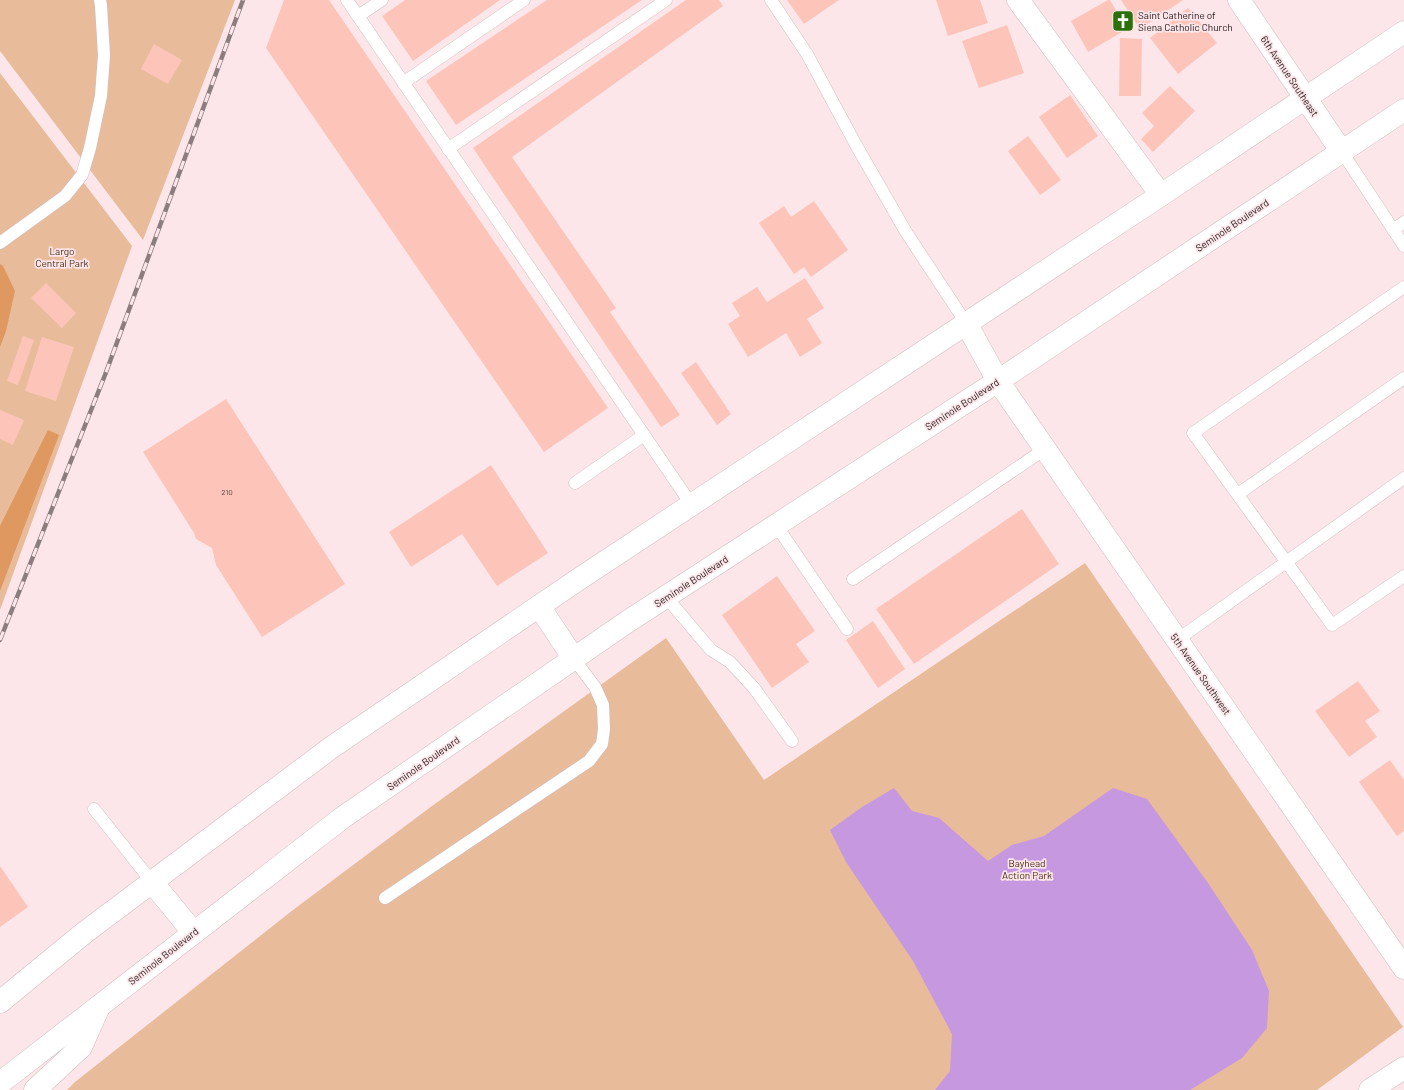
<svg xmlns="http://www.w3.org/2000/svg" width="1404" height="1090" font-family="Barlow,sans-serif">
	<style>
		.green { fill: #e8bb9a }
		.forest { fill: #df985f }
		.water { fill: #c598e0 }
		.building { fill: #fdc5b9 }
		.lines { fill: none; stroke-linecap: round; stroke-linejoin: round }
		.service-casing { stroke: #d3bdc1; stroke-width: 13 }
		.minor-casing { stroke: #d3bdc1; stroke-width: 23 }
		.primary-casing { stroke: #d3bdc1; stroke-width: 23 }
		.service { stroke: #fff; stroke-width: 12 }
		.minor { stroke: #fff; stroke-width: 22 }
		.primary { stroke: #fff; stroke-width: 22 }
		.rail-casing { stroke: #8c7d7f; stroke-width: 4.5 }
		.rail { stroke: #fde6ea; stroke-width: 3; stroke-dasharray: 9; stroke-linecap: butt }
		.labels { text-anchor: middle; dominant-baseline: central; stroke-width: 3.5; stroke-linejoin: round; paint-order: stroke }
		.number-label { font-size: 8px; fill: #564240 }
		.poi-label { font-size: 10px; fill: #1f1718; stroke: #fde6ea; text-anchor: start }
		.street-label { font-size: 10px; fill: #1f1718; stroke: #fde6ea }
		.park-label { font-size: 10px; fill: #482b13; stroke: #fde6ea }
	</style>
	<rect width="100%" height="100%" fill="#fde6ea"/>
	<path class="green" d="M0,0H235L143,240L0,51Z
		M0,73L132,246L0,610Z
		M1085,563L1403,1027L1317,1090H67L75,1082L293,910L432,806L666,638L764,780Z"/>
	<path class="forest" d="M0,264L3,266L15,291L6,331L0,347Z
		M48,430L59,435L0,591V526Z"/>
	<path class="water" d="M894,788L912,811L939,818L988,861L1012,845L1044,836L1113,788L1147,799L1208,883L1252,950L1269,991L1267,1028L1242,1058L1190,1090H935L950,1071L952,1034L913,961L846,862L830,830L862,807Z"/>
	<path class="building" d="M284,0H329L608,408L544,452L266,48Z
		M405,0H500L413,61L382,16Z
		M547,0H642L456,125L426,81Z
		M686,0H719L723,6L512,157L616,308L610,312L680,415L661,427L473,148Z
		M787,0H839L804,24Z
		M936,0H980L988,23L948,36Z
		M1108,0H1110L1127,29L1088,52L1071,21Z
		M1121,0H1183L1140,29Z
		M1188,8L1217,43L1178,74L1150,38Z
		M1007,25L1024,73L979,88L962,41Z
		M1120,38L1142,39L1141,96H1119Z
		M154,44L182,60L168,84L141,69Z
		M1170,86L1195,111L1153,152L1141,139L1154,126L1142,113Z
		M1070,95L1098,136L1067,158L1039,117Z
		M1028,136L1061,180L1040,195L1008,151Z
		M814,201L848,250L811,277L804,267L794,274L759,223L784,206L791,217Z
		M805,278L824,308L807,319L822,343L800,357L786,333L748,357L728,324L740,316L732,303L757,287L767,302Z
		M46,283L76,313L62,328L31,298Z
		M23,336L34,340L18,385L7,381Z
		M42,337L74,347L56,401L25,391Z
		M696,362L731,414L717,425L681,373Z
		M226,399L345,584L262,637L216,565L212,548L196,539L194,533L143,452Z
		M0,410L24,420L13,445L0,439Z
		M491,465L548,553L497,586L462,534L411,567L389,532Z
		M1022,509L1059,564L914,664L876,609Z
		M777,576L815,631L796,644L809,662L772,688L722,615Z
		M873,621L905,669L878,688L846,640Z
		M1358,681L1380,711L1365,721L1377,737L1349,757L1315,711Z
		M1390,760L1404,780V831L1397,836L1359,782Z
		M0,866L28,907L0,927Z"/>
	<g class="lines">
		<g class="service-casing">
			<path id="service" d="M347,0L644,435
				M771,0L807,54L856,145L906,232L966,323
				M358,16L382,0
				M403,83L524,0
				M448,149L666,0
				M1342,152L1404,246
				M1393,230L1404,222
				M0,243L65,196L82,175L90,148L101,96L104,55L101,6L100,0
				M1404,287L1193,433L1332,625L1404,576
				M575,483L644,435L691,504
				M1238,494L1404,378
				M776,525L847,629
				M853,579L1045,449
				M666,597L711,650L730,662L754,688L792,741
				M1177,640L1404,478
				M94,809L152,882
				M385,898L589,761L602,744L604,729L603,705L595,687L574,659"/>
		</g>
		<g class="minor-casing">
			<path id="minor" d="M1018,0L1161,195
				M1239,0L1342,152
				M998,381L1404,968
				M1370,1090L1404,1068"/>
		</g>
		<g class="primary-casing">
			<path id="primary" d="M966,323L998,381
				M539,606L574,659
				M152,882L193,932
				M0,1002L84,933L332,747L579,579L1161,195L1404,32
				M0,1083L342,818L627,622L998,381L1404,110
				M35,1090L81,1047L98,1009"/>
		</g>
		<use href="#service" class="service"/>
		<use href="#minor" class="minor"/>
		<use href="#primary" class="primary"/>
		<g class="rail-casing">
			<path id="rail" d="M0,640L105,375L243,0"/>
		</g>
		<use href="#rail" class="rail"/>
	</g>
	<defs>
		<g id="church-square" transform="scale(1.15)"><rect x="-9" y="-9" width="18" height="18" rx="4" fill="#2c700c" stroke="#fde6ea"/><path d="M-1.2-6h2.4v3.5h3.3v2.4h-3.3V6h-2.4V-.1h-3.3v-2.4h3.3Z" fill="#fff"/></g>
	</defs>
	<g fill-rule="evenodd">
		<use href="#church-square" x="1123" y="21"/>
	</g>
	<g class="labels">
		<g class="number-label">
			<text x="227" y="492">210</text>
		</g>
		<g class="poi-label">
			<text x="1138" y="15">Saint Catherine of<tspan x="1138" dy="12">Siena Catholic Church</tspan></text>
		</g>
		<g class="street-label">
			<text transform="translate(1290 76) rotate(56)">6th Avenue Southeast</text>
			<text transform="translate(1232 225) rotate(-34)">Seminole Boulevard</text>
			<text transform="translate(962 404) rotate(-33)">Seminole Boulevard</text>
			<text transform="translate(691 581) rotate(-33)">Seminole Boulevard</text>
			<text transform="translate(1201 674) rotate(55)">5th Avenue Southwest</text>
			<text transform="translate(423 763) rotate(-35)">Seminole Boulevard</text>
			<text transform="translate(163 956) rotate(-38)">Seminole Boulevard</text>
		</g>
		<g class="park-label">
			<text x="62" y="251">Largo<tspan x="62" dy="12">Central Park</tspan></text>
			<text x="1027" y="863">Bayhead<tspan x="1027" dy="12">Action Park</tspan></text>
		</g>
	</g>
</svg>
